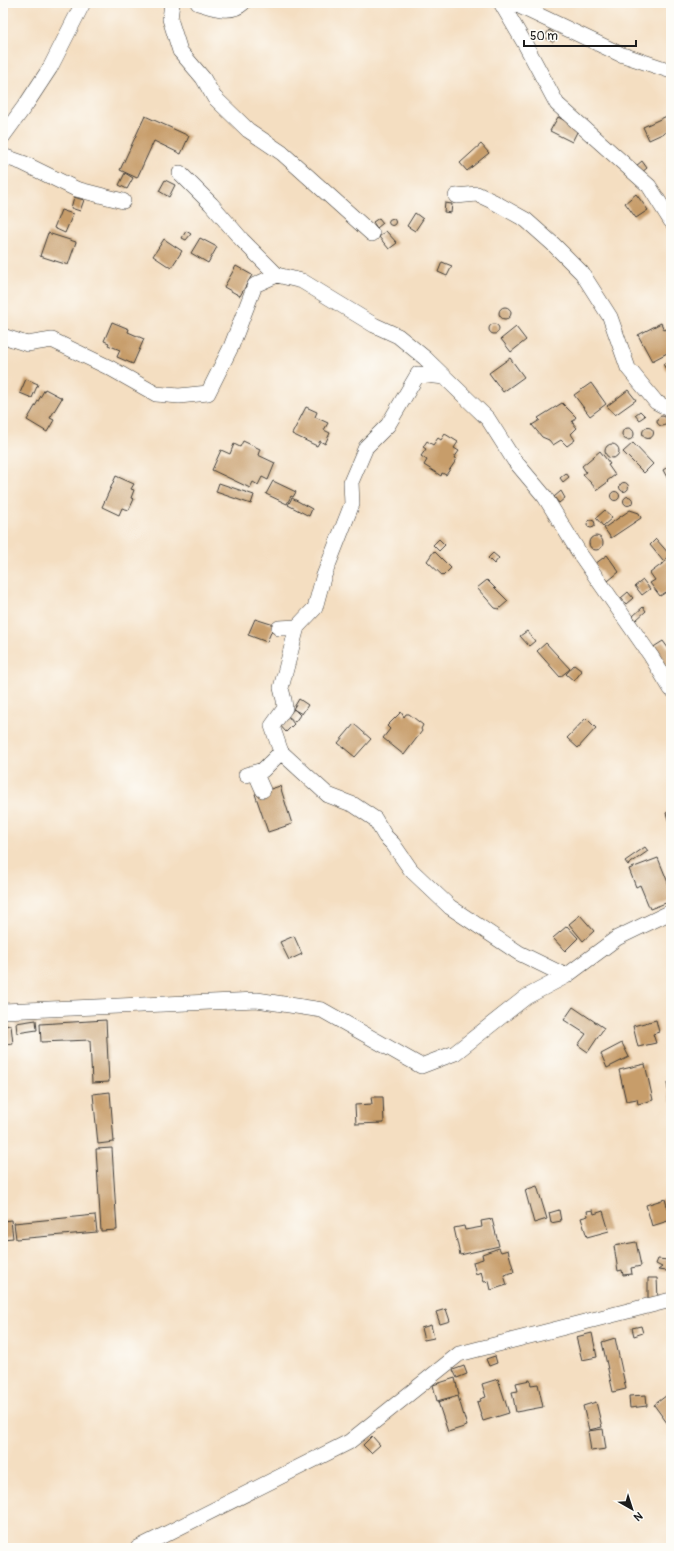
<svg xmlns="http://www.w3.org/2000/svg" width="674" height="1551" font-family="Pangolin,sans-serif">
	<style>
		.building { fill: #c79d6a }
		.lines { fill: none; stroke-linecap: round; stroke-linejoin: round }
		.minor-casing { stroke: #3c3935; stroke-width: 16 }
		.minor { stroke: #fff; stroke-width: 15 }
	</style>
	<rect width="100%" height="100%" fill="#fdfcf7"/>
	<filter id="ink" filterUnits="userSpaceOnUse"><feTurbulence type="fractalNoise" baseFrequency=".025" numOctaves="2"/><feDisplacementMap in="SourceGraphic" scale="8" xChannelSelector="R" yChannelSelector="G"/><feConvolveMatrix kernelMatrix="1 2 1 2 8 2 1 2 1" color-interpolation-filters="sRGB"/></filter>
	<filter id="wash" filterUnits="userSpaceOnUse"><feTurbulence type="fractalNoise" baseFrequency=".012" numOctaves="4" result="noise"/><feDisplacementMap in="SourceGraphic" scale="16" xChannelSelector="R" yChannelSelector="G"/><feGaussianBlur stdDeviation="0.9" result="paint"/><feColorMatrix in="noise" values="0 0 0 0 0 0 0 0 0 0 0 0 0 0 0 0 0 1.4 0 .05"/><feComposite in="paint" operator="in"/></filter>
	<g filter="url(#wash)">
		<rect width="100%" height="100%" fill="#f4dec1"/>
		<g id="blocks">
			<path class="building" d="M549,30L557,35L553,42L545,37Z
				M669,115L671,119V130L649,140L643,127Z
				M145,116L189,136L181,154L154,141L137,178L120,170Z
				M558,117L579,128L572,142L550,131Z
				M481,144L489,153L467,171L460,163Z
				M642,161L647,168L641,173L636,166Z
				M125,173L133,178L127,189L119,185Z
				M165,180L175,185L169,197L159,191Z
				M636,194L648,210L636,218L625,203Z
				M74,197L84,200L80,211L71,208Z
				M445,203L452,204L451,213L444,212Z
				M61,210L73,214L65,233L54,228Z
				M415,213L423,219L415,231L407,226Z
				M379,218L383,223L377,228L373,222Z
				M388.5 222a3.5 3.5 0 1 1 7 0a3.5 3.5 0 1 1-7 0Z
				M186,231L191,234L186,240L182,238Z
				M386,231L397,243L389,249L379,237Z
				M48,233L76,242L68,265L40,256Z
				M200,238L217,247L208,263L191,253Z
				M164,239L182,251L171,268L153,256Z
				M442,262L452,266L447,276L438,272Z
				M236,266L252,275L240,296L224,287Z
				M499 313a6 6 0 1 1 12 0a6 6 0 1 1-12 0Z
				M112,322L129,329L128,332L144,339L133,364L117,357L120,350L108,345L109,343L104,341Z
				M661,323L664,330L666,329L671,337V351L652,361L638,335Z
				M489 329a5 5 0 1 1 10 0a5 5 0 1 1-10 0Z
				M516,327L526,340L511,352L501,339Z
				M510,358L524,377L503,392L489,373Z
				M671,359V378L663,364Z
				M26,379L38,384L32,398L20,393Z
				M591,383L606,404L590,416L574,395Z
				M45,389L62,398L50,418L54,420L47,432L27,420Z
				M628,390L636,400L615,415L607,406Z
				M562,403L576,417L572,422L577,428L571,434L575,440L567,446L561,440L553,445L549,440L542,437L532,425L540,420L538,418Z
				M306,407L317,412L315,417L328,423L324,430L330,433L325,444L320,441L317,446L292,434Z
				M640,411L645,416L639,420L635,415Z
				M657 421a5 5 0 1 1 10 0a5 5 0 1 1-10 0Z
				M642.5 433a5.5 5.5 0 1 1 11 0a5.5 5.5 0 1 1-11 0Z
				M622 434a6 6 0 1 1 12 0a6 6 0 1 1-12 0Z
				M445,434L458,442L454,448L459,451L454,458L457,459L446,475L442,473L441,476L424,465L427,460L421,456L426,449L423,447L427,441L433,445L438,438L441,440Z
				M243,441L260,449L258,455L275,463L268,480L262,477L258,485L253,482L250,488L212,470L221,450L230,454L234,444L240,447Z
				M633,443L653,464L644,473L623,452Z
				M605 451a7 7 0 1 1 14 0a7 7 0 1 1-14 0Z
				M600,451L610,464L608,465L615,475L607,481L608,482L597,490L583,474L586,472L582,466Z
				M671,465V480L669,481L663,470Z
				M566,473L569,477L563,482L560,478Z
				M116,476L134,484L131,489L134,490L131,498L134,499L129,510L122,508L119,515L102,507Z
				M273,481L296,492L293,497L291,496L287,504L266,494Z
				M619.5 487a4.5 4.5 0 1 1 9 0a4.5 4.5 0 1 1-9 0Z
				M219,483L254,495L251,504L216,492Z
				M561,491L565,498L559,503L554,497Z
				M610.5 496a4.5 4.5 0 1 1 9 0a4.5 4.5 0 1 1-9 0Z
				M623.5 501a4.5 4.5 0 1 1 9 0a4.5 4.5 0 1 1-9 0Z
				M292,498L312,509L309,516L288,505Z
				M605,510L612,518L603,526L596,518Z
				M630,510L639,513L641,518L611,538L604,528Z
				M587 524a4 4 0 1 1 8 0a4 4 0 1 1-8 0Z
				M589 543a7 7 0 1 1 14 0a7 7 0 1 1-14 0Z
				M439,539L445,545L439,551L433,545Z
				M656,539L670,555L663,561L650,545Z
				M434,551L451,568L443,576L427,561Z
				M493,553L499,558L494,564L488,558Z
				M607,555L619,572L608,581L595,564Z
				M670,558L671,589L660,596L650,583L655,580L650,573Z
				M487,580L508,601L499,609L495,608L477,588Z
				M643,580L650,589L642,595L635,586Z
				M628,592L633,598L626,604L621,598Z
				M643,607L646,611L636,620L633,616Z
				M255,619L274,625L267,642L248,635Z
				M527,631L535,641L529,646L520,636Z
				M663,641L671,652V669L669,671L652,648Z
				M546,643L570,669L560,677L537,651Z
				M574,665L582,671L574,681L566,674Z
				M299,699L308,705L302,714L293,709Z
				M294,709L300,715L295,722L288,716Z
				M401,712L404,717L406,714H409L423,725L421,729L422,731L404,755L383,738L390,729L387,726Z
				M287,715L294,724L286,732L278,723Z
				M586,718L596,728L578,748L567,738Z
				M354,724L371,739L355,757L338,743Z
				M280,786L292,824L268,832L255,794Z
				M671,811V829L666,813Z
				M645,847L648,851L628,865L625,861Z
				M658,858L671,890V901L650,909L640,885L636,887L629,869Z
				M580,915L594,931L583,941L569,924Z
				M567,926L578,938L565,951L553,938Z
				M294,936L302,954L289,960L280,942Z
				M573,1007L604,1028L588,1052L578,1045L586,1034L564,1020Z
				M36,1020L37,1030L17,1033L16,1023Z
				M106,1020L109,1082L92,1083L90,1040L41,1042L40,1024Z
				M656,1020L659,1032L653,1034L656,1043L638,1047L633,1026Z
				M11,1025L13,1044L3,1045V1026Z
				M622,1043L629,1057L607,1068L601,1054Z
				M645,1064L653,1100L638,1104L637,1099L626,1101L619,1070Z
				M671,1082V1102H670L667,1083Z
				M110,1092L114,1142L98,1144L93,1094Z
				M371,1097H383L384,1123L356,1124L355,1105L372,1104Z
				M112,1148L117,1230L101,1231L96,1149Z
				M537,1186L547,1219L534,1223L525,1190Z
				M665,1199L671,1220L652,1226L646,1205Z
				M559,1210L561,1221L551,1223L549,1213Z
				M593,1210L594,1214L603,1211L609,1231L587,1237L581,1218L588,1216L587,1211Z
				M95,1215L97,1232L16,1239L14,1223Z
				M492,1219L499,1246L460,1255L454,1228L464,1226L465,1230L482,1227L481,1221Z
				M11,1220L13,1238L3,1239V1221Z
				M636,1242L641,1266L631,1268L632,1274L623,1275L622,1270L618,1271L614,1246Z
				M499,1248L501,1252L508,1250L514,1272L504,1275L507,1285L491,1290L489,1281L484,1282L481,1272L476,1274L473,1262L483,1259L482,1254Z
				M658,1259L668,1260L667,1271L658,1270L662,1267L656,1264Z
				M648,1278H657L658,1299H648Z
				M446,1309L450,1321L440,1324L436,1312Z
				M431,1325L434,1338L424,1340L421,1328Z
				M641,1326L643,1333L634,1336L632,1328Z
				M592,1333L597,1357L582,1360L576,1337Z
				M615,1338L626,1389L613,1392L602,1342Z
				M495,1356L497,1363L489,1366L486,1359Z
				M464,1366L467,1374L457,1378L453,1370Z
				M455,1378L459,1395L437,1401L433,1385Z
				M498,1379L509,1413L483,1421L477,1402L481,1401L480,1399L486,1397L482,1384Z
				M530,1380L531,1385L538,1384L543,1407L516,1412L512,1392L518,1391L516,1383Z
				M671,1392V1426L670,1427L654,1405Z
				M646,1395L647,1406L630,1408L629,1396Z
				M458,1396L467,1426L448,1432L438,1402Z
				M596,1402L602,1427L589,1430L583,1406Z
				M603,1429L606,1449L591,1451L588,1431Z
				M372,1436L380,1445L371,1453L363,1445Z"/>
		</g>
	</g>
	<g filter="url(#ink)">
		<use href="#blocks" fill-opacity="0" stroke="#3c3935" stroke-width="1"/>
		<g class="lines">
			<g class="minor-casing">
				<path id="minor" d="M172,3L170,19L180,51L203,78L214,97L248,130L282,153L372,234
					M198,3C213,7 230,15 243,3
					M501,3L525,44L557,104L649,186L671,221
					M513,3L620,54L671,71
					M3,136L27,103L50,68L83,3
					M3,156L23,163L76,189L123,201
					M180,173L211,204L242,240L277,275L302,281L374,325L398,336L425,358L488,419L514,460L545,497L580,554L651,656L671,689
					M456,196L477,194L494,202L526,220L553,244L582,273L610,317L628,368L656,402L671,410
					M3,336L27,344L52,340L110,368L156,394L179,396L208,393L231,347L255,285L277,275
					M297,627L281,688L284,700L285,708L272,726L281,752L328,795L354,805L375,819L385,836L393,844L411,870L450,907L519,953L566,976
					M279,628L297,627L315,608L323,578L352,504L351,482L366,447L388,425L418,374L444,377
					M255,772L263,790
					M246,775L263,770L281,752
					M3,1011L257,1000L322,1010L421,1066L455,1053L526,997L566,976L617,938L671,912
					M138,1548L349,1442L459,1354L671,1300"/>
			</g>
			<use href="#minor" class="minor"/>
		</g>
	</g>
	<rect width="674" height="1551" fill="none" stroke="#fdfcf7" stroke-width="16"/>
	<g transform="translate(632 1509) rotate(141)" stroke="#fdfcf7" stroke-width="3" paint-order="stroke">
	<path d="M0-3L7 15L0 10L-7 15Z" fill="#1c1c1c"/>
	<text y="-6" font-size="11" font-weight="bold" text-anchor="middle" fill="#1c1c1c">N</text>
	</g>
	<path d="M524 40v6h112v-6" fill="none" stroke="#1c1c1c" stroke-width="2"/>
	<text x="530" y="40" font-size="12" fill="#1c1c1c" stroke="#fdfcf7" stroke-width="3" paint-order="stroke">50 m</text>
</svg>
